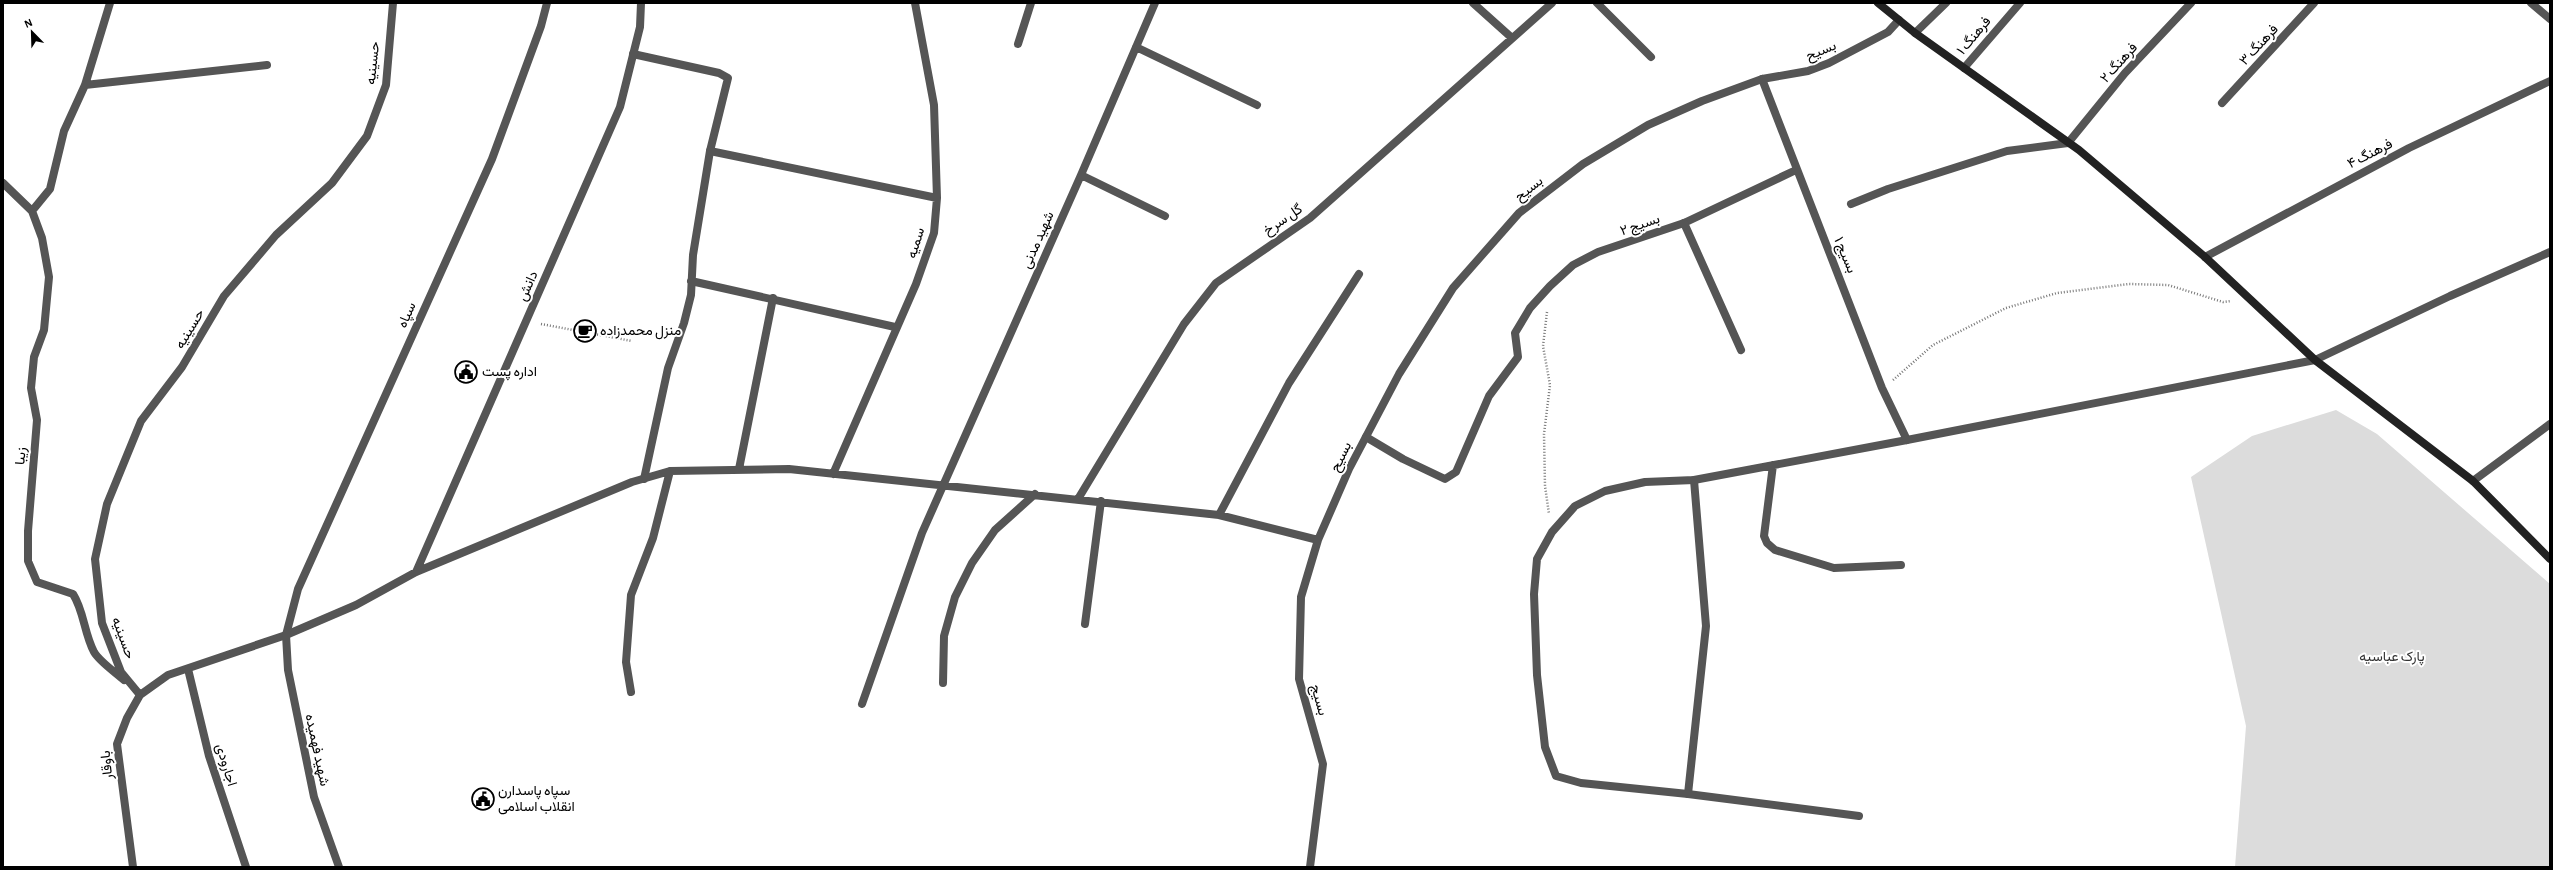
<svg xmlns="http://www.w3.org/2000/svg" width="2553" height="870" font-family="'Alegreya Sans',Vazirmatn,sans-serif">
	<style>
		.green { fill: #dcdcdc }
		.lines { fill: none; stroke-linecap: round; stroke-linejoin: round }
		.path { stroke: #777; stroke-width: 2.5; stroke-dasharray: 1 2; stroke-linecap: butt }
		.service { stroke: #555; stroke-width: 8 }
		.minor { stroke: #555; stroke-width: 8 }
		.tertiary { stroke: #555; stroke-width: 8 }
		.secondary { stroke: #222; stroke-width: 8 }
		.labels { text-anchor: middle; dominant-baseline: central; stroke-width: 4; stroke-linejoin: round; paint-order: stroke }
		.street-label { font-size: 14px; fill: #000; stroke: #fff }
		.poi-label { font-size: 14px; fill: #000; stroke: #fff; text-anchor: start }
		.park-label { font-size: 14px; fill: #333; stroke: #fff }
	</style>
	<rect width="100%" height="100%" fill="#fff"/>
	<path class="green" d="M2336,410L2377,434L2550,584V867H2235L2246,726L2191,477L2252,436Z"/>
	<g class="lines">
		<path class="path" d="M1547,312L1543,346L1550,385L1544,434L1545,486L1549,514
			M541,324L632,341
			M1893,380L1933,345L2006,308L2057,293L2129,284L2168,285L2223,302L2231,301"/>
		<path class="service" d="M2531,3L2550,19
			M633,54L719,73L728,78L710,151L693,255L691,295L684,323L668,368L644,479
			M1762,79L1882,388L1907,440
			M1851,204L1888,189L2007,151L2068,143
			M691,281L895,327
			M2315,360L2450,296L2550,252
			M1366,437L1403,459L1445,479L1456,472L1489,396L1518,357L1515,333L1530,308L1550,286L1573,265L1598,252L1684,223L1796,170
			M1688,794L1706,626L1694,480"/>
		<path class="minor" d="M1473,3L1512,38
			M1597,3L1651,57
			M1915,33L1946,3
			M1018,44L1031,3
			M1136,47L1257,105
			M1964,68L2020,3
			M85,85L267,65
			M2222,103L2314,3
			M2068,143L2125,73L2191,3
			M710,151L937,198
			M1081,175L1165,216
			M3,183L32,211L42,238L49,277L44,330L34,357L31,388L37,420L28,531V561L37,582L73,594C84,611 84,633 94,652C100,662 115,672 124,680
			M32,211L50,189L64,131L85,85L110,3
			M1684,223L1741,350
			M2205,257L2409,148L2550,81
			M1773,465L1764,536L1767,543L1775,550L1834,568L1901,565
			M739,469L773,298
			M833,474L916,284L934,233L937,198L934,105L915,3
			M2473,481L2550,424
			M1078,499L1184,324L1216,283L1310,218L1552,3
			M1219,515L1289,383L1359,274
			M416,572L620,107L640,27L641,3
			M1085,624L1101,501
			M188,669L209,756L246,867
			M943,683L944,636L955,597L972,563L995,530L1035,494
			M631,692L626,662L631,595L653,538L670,471
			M140,695L121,672L102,623L95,559L107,504L141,421L182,367L224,296L276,235L332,183L367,136L386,85L393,3
			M862,704L922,533L1081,175L1155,3
			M1859,816L1688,794L1581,783L1556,776L1545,747L1537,675L1534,594L1537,559L1552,532L1575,506L1605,491L1645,482L1694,480L1907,440L2315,360
			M133,867L117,744L127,718L140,695L168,675L286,635L356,605L416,572L632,482L670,471L789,469L1219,515L1318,540
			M1310,867L1323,764L1299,679L1301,597L1318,540L1349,469L1399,374L1453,288L1519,213L1583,164L1648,125L1702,101L1762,79L1808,71L1829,63L1888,32L1899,20"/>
		<path class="tertiary" d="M339,867L314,797L288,670L286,635L298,589L492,159L541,26L547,3"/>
		<path class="secondary" d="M1878,3L1915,33L2079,150L2205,257L2315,360L2473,481L2550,559"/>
	</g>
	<defs>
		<g id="cafe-ring" transform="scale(1.15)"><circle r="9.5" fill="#fff" stroke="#000" stroke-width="1.5"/><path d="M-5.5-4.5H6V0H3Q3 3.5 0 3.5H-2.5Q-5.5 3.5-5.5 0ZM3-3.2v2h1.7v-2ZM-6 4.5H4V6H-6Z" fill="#000"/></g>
		<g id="civic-ring" transform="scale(1.15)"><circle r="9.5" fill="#fff" stroke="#000" stroke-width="1.5"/><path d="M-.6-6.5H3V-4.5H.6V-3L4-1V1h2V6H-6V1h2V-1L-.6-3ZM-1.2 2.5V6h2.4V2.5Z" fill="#000"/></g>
	</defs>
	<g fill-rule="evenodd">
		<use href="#cafe-ring" x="585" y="331"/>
		<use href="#civic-ring" x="466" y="372"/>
		<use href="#civic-ring" x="483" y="799"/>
	</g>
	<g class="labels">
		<g class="street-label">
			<text transform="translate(1974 36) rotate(-50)">فرهنگ ۱</text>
			<text transform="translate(2259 45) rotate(-47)">فرهنگ ۳</text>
			<text transform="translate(1821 51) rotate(-22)">بسیح</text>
			<text transform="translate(373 63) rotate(-84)">حسینیه</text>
			<text transform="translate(2119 63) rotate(-48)">فرهنگ ۲</text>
			<text transform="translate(2370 154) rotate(-27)">فرهنگ ۴</text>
			<text transform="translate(1529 189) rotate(-38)">بسیح</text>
			<text transform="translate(1283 220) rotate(-34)">گل سرخ</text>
			<text transform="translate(1640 225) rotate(-19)">بسیج ۲</text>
			<text transform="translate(1038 240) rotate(-66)">شهید مدنی</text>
			<text transform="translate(916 243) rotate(-73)">سمیه</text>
			<text transform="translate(1845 255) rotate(67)">بسیج ۱</text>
			<text transform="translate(528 286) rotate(-66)">دانش</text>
			<text transform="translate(407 315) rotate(-66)">سپاه</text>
			<text transform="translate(190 329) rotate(-59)">حسینیه</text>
			<text transform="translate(21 456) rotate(-85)">زیبا</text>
			<text transform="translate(1341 457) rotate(-64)">بسیح</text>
			<text transform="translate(123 638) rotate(70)">حسینیه</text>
			<text transform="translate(1319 700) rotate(75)">بسیج</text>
			<text transform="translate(317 750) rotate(78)">شهید فهمیده</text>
			<text transform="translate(107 765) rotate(-96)">باوقار</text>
			<text transform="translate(226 765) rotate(73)">اجارودی</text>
		</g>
		<g class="poi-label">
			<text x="600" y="331">منزل محمدزاده</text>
			<text x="482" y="372">اداره پست</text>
			<text x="498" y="791">سپاه پاسدارن<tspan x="498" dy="16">انقلاب اسلامی</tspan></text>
		</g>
		<g class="park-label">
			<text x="2392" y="657">پارک عباسیه</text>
		</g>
	</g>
	<rect width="2553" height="870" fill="none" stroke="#000000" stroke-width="8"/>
	<g transform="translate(32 32) rotate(337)" stroke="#ffffff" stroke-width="3" paint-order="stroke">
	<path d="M0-3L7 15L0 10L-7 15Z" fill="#000000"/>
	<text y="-6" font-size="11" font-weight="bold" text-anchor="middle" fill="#000000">N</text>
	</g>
</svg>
